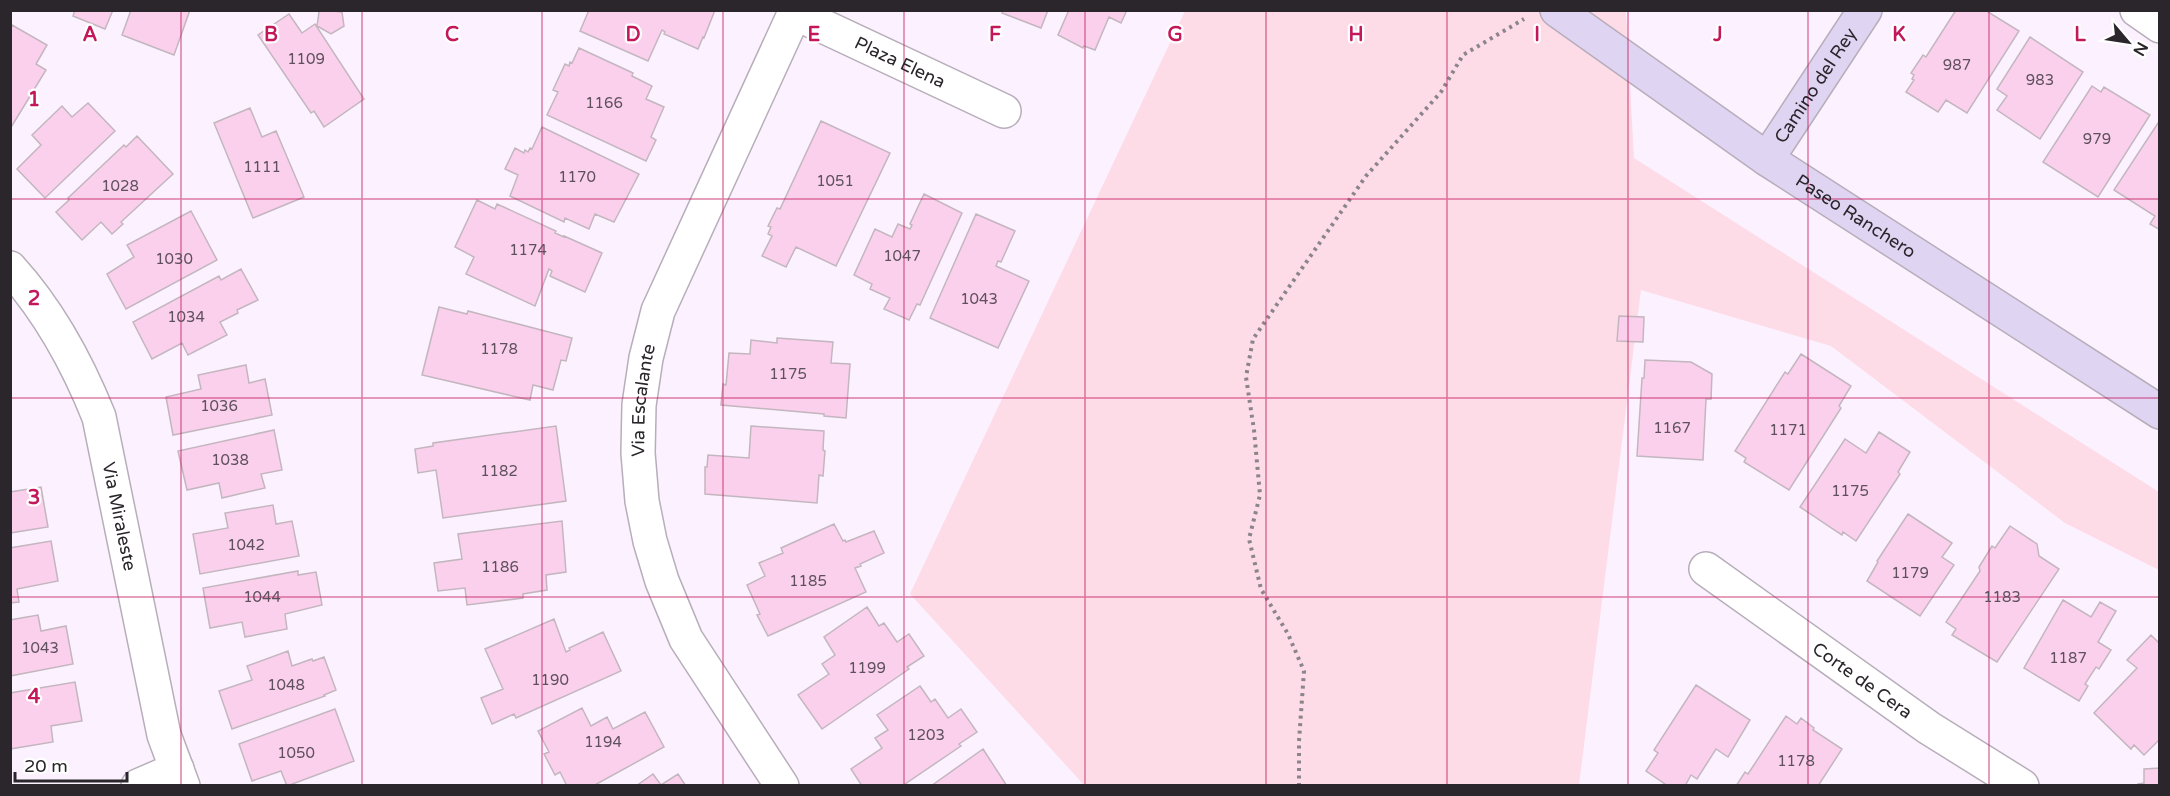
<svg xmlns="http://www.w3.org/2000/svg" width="2170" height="796" font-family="'Varela Round',sans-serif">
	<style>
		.green { fill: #fddbe7 }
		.building { fill: #fad0ed; stroke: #c4b6bf; stroke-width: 1.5 }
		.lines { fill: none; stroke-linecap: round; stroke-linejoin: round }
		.street-casing { stroke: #b7aeba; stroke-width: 36 }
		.secondary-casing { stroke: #b7aeba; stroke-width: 36 }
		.path { stroke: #8a848c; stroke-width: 4; stroke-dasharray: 3 4.5; stroke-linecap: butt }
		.street { stroke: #fff; stroke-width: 33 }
		.secondary { stroke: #e0d4f3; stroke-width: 33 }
		.grid { fill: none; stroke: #c2185b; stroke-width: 1.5; stroke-opacity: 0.55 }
		.labels { text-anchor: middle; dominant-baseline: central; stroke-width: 4.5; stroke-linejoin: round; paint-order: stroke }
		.number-label { font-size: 15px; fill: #5e505c }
		.street-label { font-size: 18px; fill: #2a262b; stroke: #fff }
		.grid-label { font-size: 20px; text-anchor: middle; font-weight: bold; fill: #c2185b; stroke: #fff; stroke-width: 4.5; stroke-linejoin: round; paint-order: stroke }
	</style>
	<rect width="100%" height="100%" fill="#fcf2ff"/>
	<path class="green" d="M1185,11H1626L1634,158L2159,492V570L2065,523L1831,346L1641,290L1579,785H1084L910,594Z"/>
	<path class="building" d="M75,10H113L105,29L73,16Z
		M131,10H190L174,55L122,35Z
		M321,10L342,12L344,26L331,34L317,26L319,12Z
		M589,10H715L704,38L703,37L698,49L664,34L665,32L662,30L648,61L580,31Z
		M1003,10H1048L1041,28L1002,13Z
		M1069,10H1127L1121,23L1109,17L1095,50L1084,46L1083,48L1058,35Z
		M1956,10H1989L1988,12L2019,31L1967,113L1946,100L1938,112L1906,92L1914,80L1912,79L1914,75L1911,73L1923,55L1926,57Z
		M289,14L302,33L315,24L364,99L324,127L314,111L311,113L258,35Z
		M12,25L47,45L36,64L46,70L10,129V28Z
		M2030,37L2083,72L2040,139L1997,110L2007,96L1997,89Z
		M579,48L633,73L632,76L652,86L646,99L664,107L651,137L656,140L646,161L547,115L558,92L553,90L565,64L569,66L570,62L572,63Z
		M2092,86L2101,92L2104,87L2150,115L2098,197L2043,162Z
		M88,103L115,131L45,198L17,169L41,145L32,135L62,106L72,117Z
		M250,108L262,137L276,131L304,197L253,218L214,123Z
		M2160,120V230L2150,224L2155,216L2114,190Z
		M821,121L890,153L836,266L796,247L786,267L762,256L772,236L768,234L771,227L768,226L777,208L780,209Z
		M542,127L639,174L614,222L595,214L589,229L565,218L564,222L510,196L518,175L505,169L515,148L524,153L525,150L528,152L530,148L532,149Z
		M137,136L173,174L121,222L123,224L112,234L101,222L82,240L56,212L69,200L68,198L124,145L126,147Z
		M924,194L962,213L920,305L917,304L909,320L884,309L890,298L870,289L872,284L854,275L875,229L892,237L898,224L910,229L912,225L910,224Z
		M477,200L495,209L497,204L556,231L555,233L564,237V236L602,253L585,292L550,276L552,271L549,269L535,306L466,274L474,257L455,247Z
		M191,211L217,260L126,309L107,274L134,257L127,245Z
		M976,214L1015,231L1001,262L998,261L996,266L1029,281L998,348L930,318Z
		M241,269L258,300L237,310L238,313L220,322L227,335L188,355L182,343L152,359L133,322L219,276L221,280Z
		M439,307L467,314L468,311L572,338L566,361L561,360L553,390L533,385L530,400L422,375Z
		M1619,316L1644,317L1643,342L1617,341Z
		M777,338L833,342L831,363L850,364L846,418L824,416V414L721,405L723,384L726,385L729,353L750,354L751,340L777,343Z
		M1801,354L1851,386L1839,406L1841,408L1789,490L1744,462L1746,458L1735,451L1785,372L1788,374Z
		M1645,360L1691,362L1712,374L1711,399H1706L1703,460L1637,456L1642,378H1644Z
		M246,365L249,383L265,379L272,415L173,435L166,397L201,389L198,375Z
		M556,426L566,501L443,518L436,470L418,473L415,449L433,446V443Z
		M751,426L824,431L823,450L825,451L823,476L819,475L817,503L705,494V467H707L708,455L749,458Z
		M274,430L282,470L261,474L265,488L222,498L219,483L187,490L178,451Z
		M1879,432L1910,452L1898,472L1900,474L1856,541L1843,532L1842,535L1800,507L1845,439L1866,453Z
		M41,487L48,527L10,533V492Z
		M273,505L276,524L292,521L299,556L200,574L193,534L228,528L225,513Z
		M1908,514L1952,543L1942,557L1954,565L1920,616L1867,581L1878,562L1877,561Z
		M562,521L566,572L546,575L547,590L523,594V598L467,605L465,588L438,591L434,563L462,559L458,534Z
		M834,524L843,541L845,540L846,542L874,531L884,553L860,564L861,566L855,568L866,592L768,636L757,615L760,614L747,585L765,576L759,563L783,553L781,548Z
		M2010,526L2037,544L2039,556L2059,569L1997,662L1952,635L1956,629L1946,622L1980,571L1979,567L1992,546L1995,548Z
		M51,541L58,581L17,589L19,602L10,603V548Z
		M298,571V575L316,572L322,605L285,614L287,629L245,637L242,622L210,628L203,588Z
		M2063,600L2091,617L2100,602L2116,611L2098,642L2111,650L2099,669L2096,667L2085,684L2088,686L2079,701L2024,668Z
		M867,607L879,626L884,623L897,642L909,634L924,656L907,667L909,669L822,729L798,695L829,674L822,664L835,655L824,637Z
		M38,615L41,631L66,626L73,664L10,676V620Z
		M554,619L566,652L570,650L569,648L603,632L621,671L516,718L514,714L492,724L481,698L503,689L485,649Z
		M2151,635L2160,644V739L2144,755L2134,745L2131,749L2094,713L2137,668L2127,660Z
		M288,651L292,666L312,659L313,661L324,657L336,690L324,695L325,696L232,729L219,691L252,680L247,666Z
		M75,682L82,721L51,726L53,742L10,749V693Z
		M1696,685L1750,720L1728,757L1716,749L1697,779L1691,775L1685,786H1668L1646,771L1658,753L1654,750Z
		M920,686L931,702L935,699L948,718L961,709L977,732L959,744L961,746L902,786H862L851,769L882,748L875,738L888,730L877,715Z
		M582,708L591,726L607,717L613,729L645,712L664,747L593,786H567L560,772L555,775L544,754L549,752L538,731Z
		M335,709L354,761L287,786L281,771L252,781L239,744Z
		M1786,716L1797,724L1801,718L1814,728L1813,730L1842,749L1818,786H1736L1745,772L1748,774Z
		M983,749L1007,786H931Z
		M2160,768V786H2138V784L2144,783V769Z
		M653,774L661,785L678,774L686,786H636Z"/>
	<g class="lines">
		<g class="street-casing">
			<g id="street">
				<path d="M2137,10L2160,26"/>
				<path id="s1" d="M795,13L1004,111"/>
				<path id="s2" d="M10,268C50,312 77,362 99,417L164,735L183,786"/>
				<path id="s3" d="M1706,569L1929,728L2022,786"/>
				<path d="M138,786L177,769"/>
				<path id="s4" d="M782,786L686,639L662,581L650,541L642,501L638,453L639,405L646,358L658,311L796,10"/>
			</g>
		</g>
		<g class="secondary-casing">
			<g id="secondary">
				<path id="s5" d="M1557,10L1767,159L2160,412"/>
				<path id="s6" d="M1767,159L1865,10"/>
			</g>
		</g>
		<path class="path" d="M1299,786V741L1304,671L1288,634L1261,589L1249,539L1260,495L1254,430L1246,377L1253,339L1366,176L1441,92L1463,55L1524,19"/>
		<use href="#street" class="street"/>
		<use href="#secondary" class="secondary"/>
	</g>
	<path class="grid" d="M181,10V786M362,10V786M542,10V786M723,10V786M904,10V786M1085,10V786M1266,10V786M1447,10V786M1628,10V786M1808,10V786M1989,10V786M10,199H2160M10,398H2160M10,597H2160"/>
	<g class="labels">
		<g class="number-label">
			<text x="306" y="59">1109</text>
			<text x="1957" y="65">987</text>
			<text x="2040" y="80">983</text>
			<text x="604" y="103">1166</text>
			<text x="2097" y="139">979</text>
			<text x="262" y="167">1111</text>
			<text x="577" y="177">1170</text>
			<text x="835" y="181">1051</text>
			<text x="120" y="186">1028</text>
			<text x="528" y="250">1174</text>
			<text x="902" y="256">1047</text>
			<text x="174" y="259">1030</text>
			<text x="979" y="299">1043</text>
			<text x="186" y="317">1034</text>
			<text x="499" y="349">1178</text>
			<text x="788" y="374">1175</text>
			<text x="219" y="406">1036</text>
			<text x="1672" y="428">1167</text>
			<text x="1788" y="430">1171</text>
			<text x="230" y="460">1038</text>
			<text x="499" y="471">1182</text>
			<text x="1850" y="491">1175</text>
			<text x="246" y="545">1042</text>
			<text x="500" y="567">1186</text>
			<text x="1910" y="573">1179</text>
			<text x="808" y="581">1185</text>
			<text x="262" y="597">1044</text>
			<text x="2002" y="597">1183</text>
			<text x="40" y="648">1043</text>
			<text x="2068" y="658">1187</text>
			<text x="867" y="668">1199</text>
			<text x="550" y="680">1190</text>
			<text x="286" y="685">1048</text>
			<text x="926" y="735">1203</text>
			<text x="603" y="742">1194</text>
			<text x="296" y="753">1050</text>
			<text x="1796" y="761">1178</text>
		</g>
		<g class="street-label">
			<text stroke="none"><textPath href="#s1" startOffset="116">Plaza Elena</textPath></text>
			<text stroke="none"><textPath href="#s6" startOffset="88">Camino del Rey</textPath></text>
			<text stroke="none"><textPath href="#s5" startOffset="363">Paseo Ranchero</textPath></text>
			<text stroke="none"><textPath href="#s4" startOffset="422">Via Escalante</textPath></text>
			<text stroke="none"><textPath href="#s2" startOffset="276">Via Miraleste</textPath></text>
			<text stroke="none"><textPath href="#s3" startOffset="192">Corte de Cera</textPath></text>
		</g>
	</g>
	<g class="grid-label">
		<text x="90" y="41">A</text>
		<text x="271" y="41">B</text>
		<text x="452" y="41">C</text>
		<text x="633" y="41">D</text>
		<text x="814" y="41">E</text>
		<text x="995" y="41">F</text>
		<text x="1175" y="41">G</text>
		<text x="1356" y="41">H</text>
		<text x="1537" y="41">I</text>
		<text x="1718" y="41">J</text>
		<text x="1899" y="41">K</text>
		<text x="2080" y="41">L</text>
		<text x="34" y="106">1</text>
		<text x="34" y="305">2</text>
		<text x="34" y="504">3</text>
		<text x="34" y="703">4</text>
	</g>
	<rect width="2170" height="796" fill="none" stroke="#2a262b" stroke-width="24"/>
	<g transform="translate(2128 42) rotate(119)" stroke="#ffffff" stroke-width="4.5" paint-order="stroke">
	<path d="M0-4.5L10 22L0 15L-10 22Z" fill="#2a262b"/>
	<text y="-9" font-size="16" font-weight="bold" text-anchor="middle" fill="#2a262b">N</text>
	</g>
	<path d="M15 772v9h112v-9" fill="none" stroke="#2a262b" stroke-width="3"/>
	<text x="24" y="772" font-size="18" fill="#2a262b" stroke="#ffffff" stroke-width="4.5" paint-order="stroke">20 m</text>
</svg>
